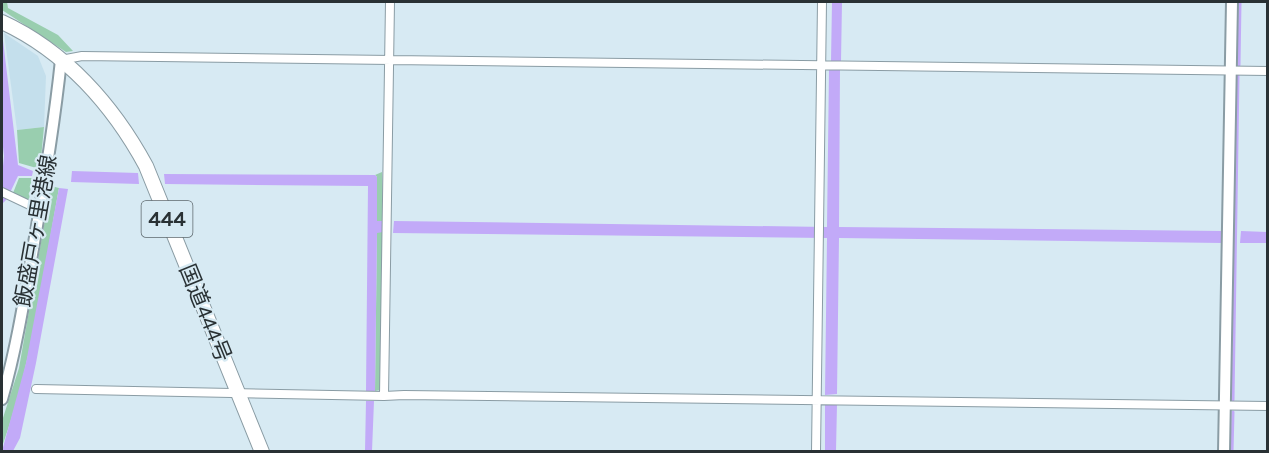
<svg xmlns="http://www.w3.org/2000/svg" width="1269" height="453" font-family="Karla,'Noto Sans JP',sans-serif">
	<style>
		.built { fill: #c4dfec }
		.green { fill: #99ceaf }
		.water { fill: #c2aaf8 }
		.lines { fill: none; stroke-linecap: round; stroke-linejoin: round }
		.stream { stroke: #c2aaf8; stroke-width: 3 }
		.minor-casing { stroke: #8a9ca4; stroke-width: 10 }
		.tertiary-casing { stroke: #8a9ca4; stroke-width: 14 }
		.secondary-casing { stroke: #8a9ca4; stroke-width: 14 }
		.trunk-casing { stroke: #8a9ca4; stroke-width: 16 }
		.minor { stroke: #fff; stroke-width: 8 }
		.tertiary { stroke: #fff; stroke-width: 10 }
		.secondary { stroke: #fff; stroke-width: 10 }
		.trunk { stroke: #fff; stroke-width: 14 }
		.labels { text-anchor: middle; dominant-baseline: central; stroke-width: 4.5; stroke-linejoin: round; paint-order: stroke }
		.shield { fill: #d7eaf3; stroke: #5d686d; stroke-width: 1.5 }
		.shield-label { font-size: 21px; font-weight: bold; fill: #293134 }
		.street-label { font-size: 22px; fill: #293134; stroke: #d7eaf3 }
	</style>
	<rect width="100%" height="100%" fill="#d7eaf3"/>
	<path class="built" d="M4,33L38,56L46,76L44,127L17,130Z"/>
	<path class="green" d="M2,2H7L8,8L58,35L73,51L66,52L2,10Z
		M44,127L40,169L19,163L17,130Z
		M382,172L383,221H377V177L375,175Z
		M19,178H32L29,200L13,193Z
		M51,186L59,188C43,274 32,364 2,447V421L19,368Z
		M377,232H383L380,390L375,391Z"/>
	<path class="water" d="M832,2H842L841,61H831Z
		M2,32L18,165L33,171L32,176H18L7,199L2,204V176L4,156L2,138Z
		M829,69H840L839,227L1222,231V243L839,238L837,394L825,395L827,238L393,233L394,221L827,227Z
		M72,171L138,173L139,184L71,182Z
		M164,174L375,175L377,177V221H383V232L377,233L375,391H366L368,186L165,184Z
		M59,188L68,189L36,363L20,438L13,451H2L26,363Z
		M1241,231L1267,232V243H1240Z
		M366,401H374L372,451H365Z
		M825,403L837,404L836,451L825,452Z"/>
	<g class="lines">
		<path class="stream" d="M1239,65L1240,2
			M1233,400L1238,75
			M1232,452L1233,412"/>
		<g class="minor-casing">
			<path id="minor" d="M61,60L82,56L1268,71
				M2,192L40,210
				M36,389L384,396L390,2
				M384,396L404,395L1268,406
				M816,452L822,2"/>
		</g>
		<g class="tertiary-casing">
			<path id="tertiary" d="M1224,452L1232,2"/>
		</g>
		<g class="secondary-casing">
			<path id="secondary" d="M2,399C15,354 23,307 31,260C43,193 54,127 61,60"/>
		</g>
		<g class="trunk-casing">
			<path id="trunk" d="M2,22C65,51 113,105 146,166L262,452"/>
		</g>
		<use href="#minor" class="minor"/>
		<use href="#tertiary" class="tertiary"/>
		<use href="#secondary" class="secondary"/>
		<use href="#trunk" class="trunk"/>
	</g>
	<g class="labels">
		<rect class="shield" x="141.5" y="201" width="51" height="36" rx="4.5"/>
		<g class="shield-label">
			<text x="167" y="219">444</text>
		</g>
		<g class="street-label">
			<text transform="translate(36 231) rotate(-80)">飯盛戸ヶ里港線</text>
			<text transform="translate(205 313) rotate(68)">国道444号</text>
		</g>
	</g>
	<rect width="1269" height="453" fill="none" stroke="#293134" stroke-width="6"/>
</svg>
